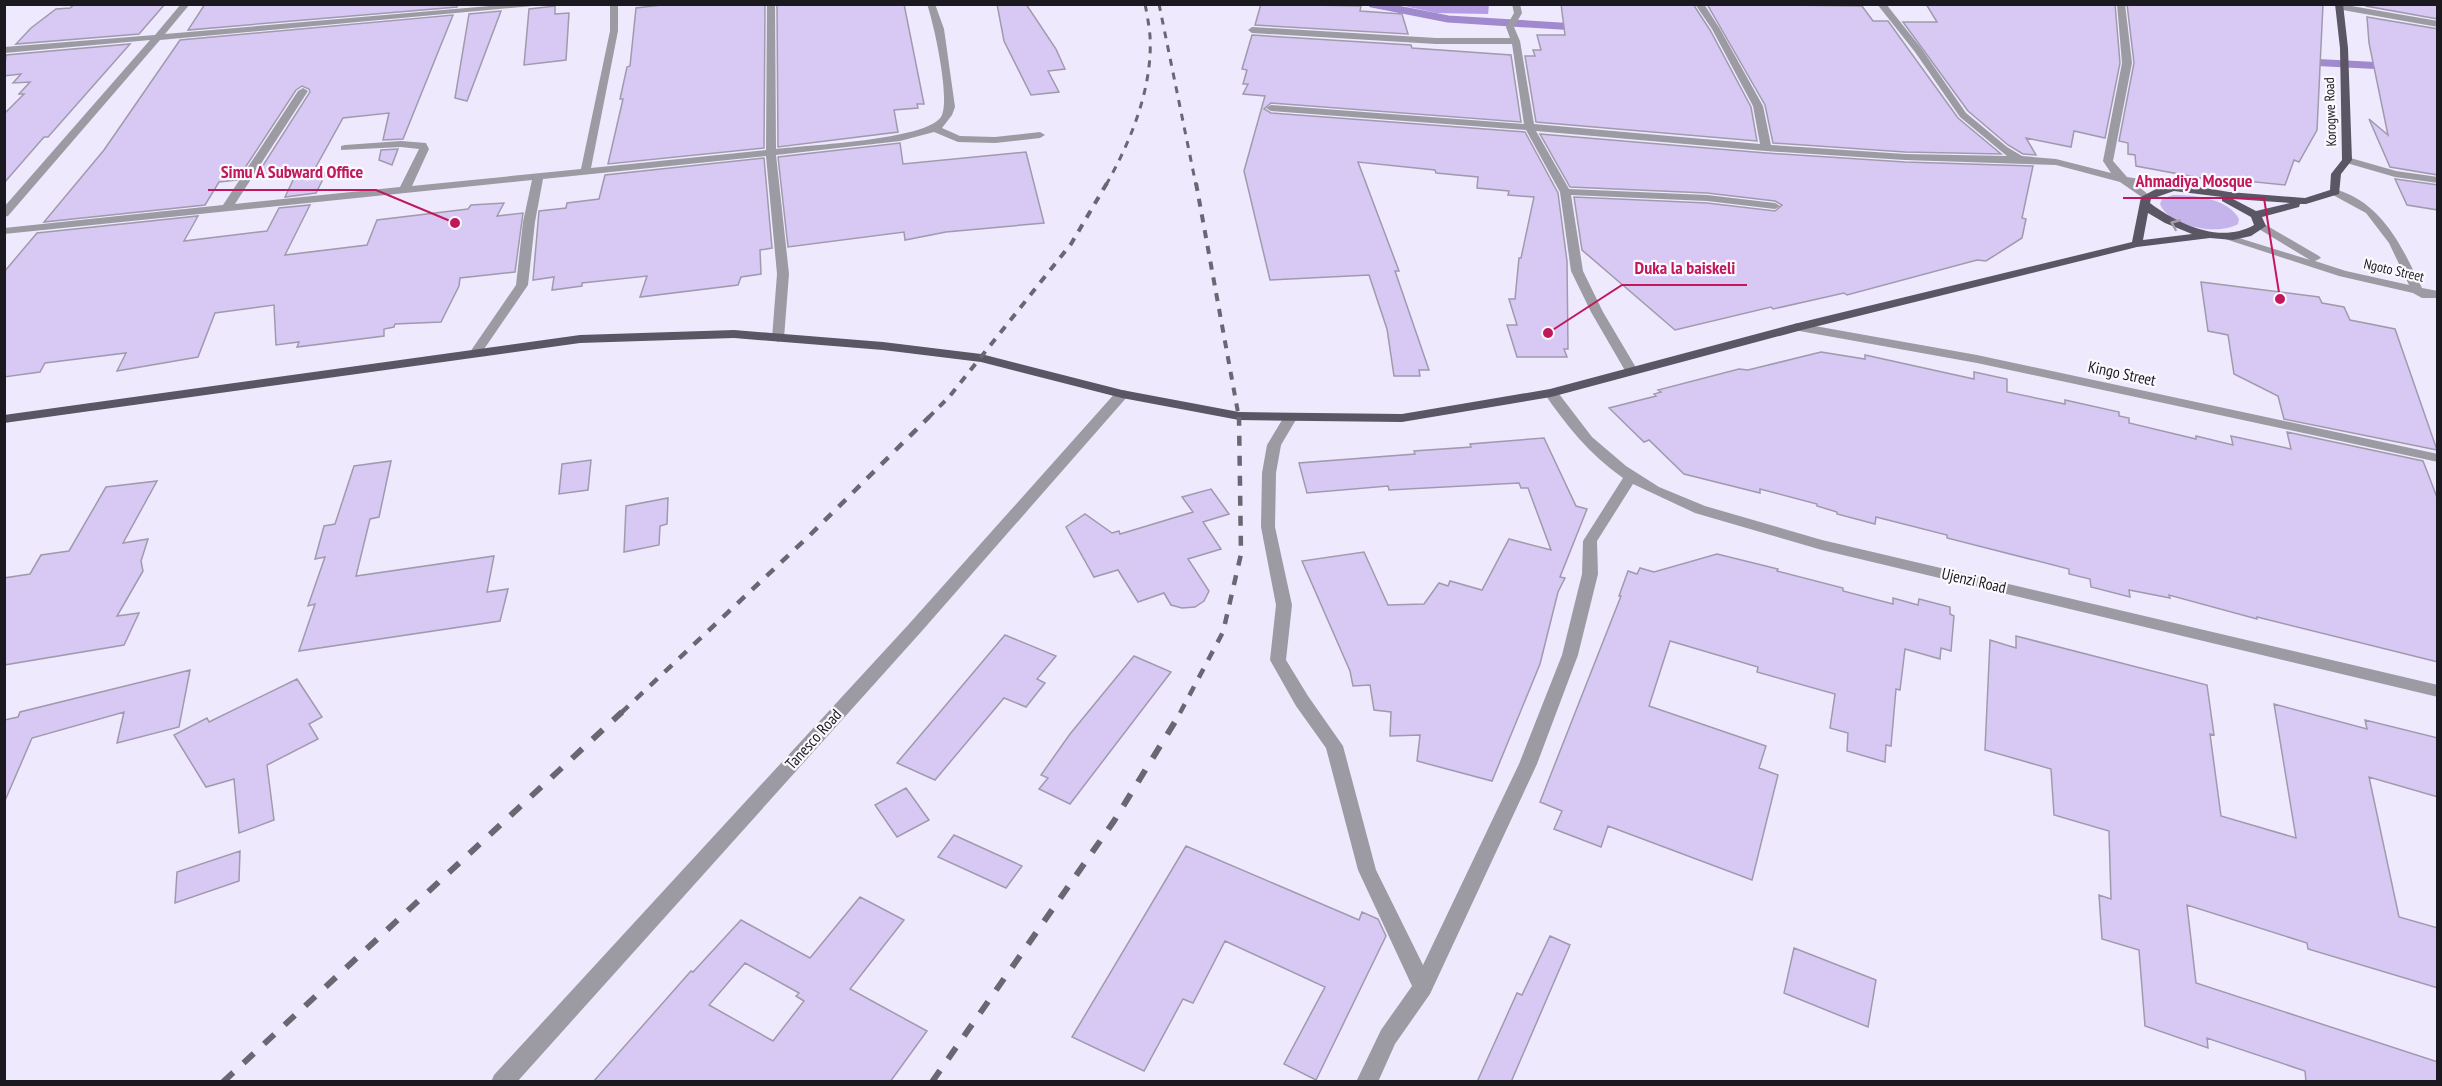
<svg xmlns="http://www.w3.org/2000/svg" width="2442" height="1086" font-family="'PT Sans Narrow',sans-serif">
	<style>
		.green { fill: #c5b3eb }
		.forest { fill: #b49de2 }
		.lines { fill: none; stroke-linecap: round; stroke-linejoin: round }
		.stream { stroke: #a089cd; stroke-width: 7 }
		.building { fill: #d7c9f4; stroke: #a09aad; stroke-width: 1.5; fill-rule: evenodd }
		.minor { fill: #9c9aa2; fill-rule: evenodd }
		.major { fill: #5a5664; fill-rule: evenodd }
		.rail-far3 { stroke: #6a6773; stroke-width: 3; stroke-dasharray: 7 7; stroke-linecap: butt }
		.rail-far2 { stroke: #6a6773; stroke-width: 4; stroke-dasharray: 8 8; stroke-linecap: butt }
		.rail-far1 { stroke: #6a6773; stroke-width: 4.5; stroke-dasharray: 10 10; stroke-linecap: butt }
		.rail { stroke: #6a6773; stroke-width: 6; stroke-dasharray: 14 14; stroke-linecap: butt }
		.oneway { stroke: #a29fa9 }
		.labels { text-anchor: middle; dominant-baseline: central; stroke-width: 4.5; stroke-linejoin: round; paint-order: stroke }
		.far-street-label { font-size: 14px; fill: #1b1920; stroke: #fbf9fe }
		.street-label { font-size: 16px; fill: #1b1920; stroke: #fbf9fe }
		.leader { fill: none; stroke: #c2185b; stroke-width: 2 }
		.callout-dot { fill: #c2185b; stroke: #fbf9fe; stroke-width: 2 }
		.callout-label { font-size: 18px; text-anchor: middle; font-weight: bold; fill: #c2185b; stroke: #fbf9fe; stroke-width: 4.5; stroke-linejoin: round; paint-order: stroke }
	</style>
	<rect width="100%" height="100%" fill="#efe9fe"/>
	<path class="green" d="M2173,195C2194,195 2228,198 2239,219L2238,224C2218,236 2169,227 2160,204L2162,199Z"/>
	<path class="forest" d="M1400,5H1489L1488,14L1436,13Z"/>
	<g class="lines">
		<path class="stream" d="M1372,4L1448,19L1576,27
			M2308,62L2385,66"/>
	</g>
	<path class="building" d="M75,4H165L139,34L16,44L31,28L56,9L70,8Z
		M205,4H457V7L188,30Z
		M670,4H765L764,148L608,164L623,99H620L627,67L630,66L636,8Z
		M777,4H904L924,104H917L918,108L894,110L898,132L778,147Z
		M997,4H1026L1056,49L1065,69L1048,71L1059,92L1031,95L1004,41Z
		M1261,4L1361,6L1360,11L1402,14L1408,34L1255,25Z
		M1561,4H1693L1710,30L1751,107L1757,141L1536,122L1525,56H1535L1533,50H1541L1537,35H1565Z
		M1707,4L1862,6L1873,21H1888L1958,118L2001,154L1905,152L1773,143L1765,105Z
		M1926,4H2115L2120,63L2105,138L2074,131L2071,147L2026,138L2036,155L2023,154L2008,145L1968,111L1903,22H1937Z
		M2127,4H2323L2317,130L2299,162L2294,160L2285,185L2206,177V179L2136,166L2135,155L2128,154V143L2119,141L2134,63Z
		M2366,4H2438V19L2366,6Z
		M555,6V14L569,13L566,60L524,65L529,9Z
		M501,11L467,101L455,98L469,14Z
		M453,15L403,139L383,140L389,113L343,118L313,172L255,178L310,92L309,89L302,86L296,90L237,180L219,182L205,205L44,222L104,150L180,40Z
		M2367,17L2438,29V175L2390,167L2369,119L2388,135L2369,43Z
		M1252,35L1411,45L1412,48L1511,55L1521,122L1271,103L1264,109L1271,113L1525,132L1558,193L1567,261L1568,349H1564L1567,357H1517L1507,325H1517L1509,299H1515L1519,258H1521L1534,197L1508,195L1509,191L1477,188L1478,177L1436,173L1435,170L1358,162L1399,271H1395L1429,370H1419L1420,376H1394L1387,329L1369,275L1270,280L1244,171L1265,96L1243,94L1248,84H1243L1247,70L1242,69Z
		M130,44L48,137H44L4,183V114L24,94H19L30,82L13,83L21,74L4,76L6,55Z
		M1540,134L1766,153L1905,162L2033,166L2022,218L2026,219L2022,238L1986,261L1977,260L1847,295L1844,293L1773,309L1771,307L1675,330L1582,250L1574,197L1707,203L1775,211L1782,205L1775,201L1707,193L1570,187Z
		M900,143L903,164L1026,152L1044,223L946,232L905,240L904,232L788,247L778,157Z
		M398,149L392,165L379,160L381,150Z
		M764,158L772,248L760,250L761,274L741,277L738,285L640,297L647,276L582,283V286L552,290L554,277L533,280L539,211L566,208L567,203L599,199L605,175Z
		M326,173L316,193L285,197L295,176Z
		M2395,179L2438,185V210L2407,205Z
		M504,203L497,216L523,213L515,272L460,278L459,286L441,322L395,324L394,327L384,329V336L297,347L299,342L276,345L274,305L215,313L198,357L117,371L126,353L45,363L40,372L4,377V272L37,233L198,216L184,241L267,231L279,208L310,205L285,255L367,245L377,220L468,209L471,205Z
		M2201,282L2319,297L2322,303L2344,307L2350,320L2395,329L2437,450L2284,419L2278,396L2234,374L2228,335L2208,331Z
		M1821,352L1865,359V355L1974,379V372L2007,379V392L2065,404V400L2119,412V416L2129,418V423L2196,439V436L2233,445L2231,436L2291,449L2287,432L2423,461L2438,500V662L2257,617V619L2169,595L2170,598L2129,590L2130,597L2091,587L2090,579L2069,574V569L1947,538V535L1876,517L1875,524L1837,514V512L1817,506V504L1760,489V493L1684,474L1649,440L1644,442L1609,408L1656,396L1654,394L1661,392L1658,390L1739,369L1748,370Z
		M1544,438L1576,506L1587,509L1560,577L1565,578L1558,592L1540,664L1492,781L1417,761L1420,735L1390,736L1391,712L1374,710L1370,685L1353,686L1350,671L1302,561L1364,552L1388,605L1424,604L1439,583L1448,586L1450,581L1482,590L1509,539L1551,550L1528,488H1521L1519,483L1389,490L1388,486L1307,493L1299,463L1415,454L1414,451L1471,447L1470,444Z
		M591,460L588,490L559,494L562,464Z
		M391,461L379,517L370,519L356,576L494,556L487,592L508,589L500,621L299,651L315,604L308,606L325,557L315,559L324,526L335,524L354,466Z
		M157,481L123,543L148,539L141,561L143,571L117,616L139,613L124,645L4,665V578L30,574L41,555L69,551L106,487Z
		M1211,489L1229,514L1203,522L1221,549L1188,559L1209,591L1204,601L1195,607L1182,608L1171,605L1164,593L1138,602L1118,570L1094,577L1066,527L1085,514L1112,533L1119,531L1120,534L1193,512L1182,497Z
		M668,498L667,524L660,526L659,545L624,552L626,506Z
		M1717,554L1778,569L1777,571L1843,588V591L1893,604V598L1918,605L1919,599L1950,607V614L1954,616L1951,651L1941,648L1940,659L1905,649L1900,690L1896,689L1891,746L1886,745L1885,762L1847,751L1848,733L1830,728L1835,694L1757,672L1758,667L1670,641L1649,706L1766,746L1759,768L1778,775L1752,880L1608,826L1601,847L1554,829L1562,811L1540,802L1621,596H1619L1628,571L1637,574L1640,568L1654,572Z
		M1005,635L1056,656L1037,679L1045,683L1026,707L1004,698L935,780L897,763Z
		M2016,636L2207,685L2214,735L2210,734L2221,816L2296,838L2274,704L2367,729L2365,720L2438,738V797L2369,777L2399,917L2438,928V988L2308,949L2307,943L2187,905L2196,983L2438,1062V1082H2306L2305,1071L2207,1038L2208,1048L2145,1026L2139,950L2102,939L2099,895L2111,899L2109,831L2054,815L2051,769L1985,750L1990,640L2016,648Z
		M1134,656L1171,672L1070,804L1039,789L1048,778L1041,775L1070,734Z
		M190,670L179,727L117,743L124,712L32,738L4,803V720L18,717L20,712Z
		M297,679L322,717L309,724L318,739L267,765L274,820L239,833L234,779L206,787L174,735L207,718L209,722Z
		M906,788L929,820L897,837L875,805Z
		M954,835L1022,866L1006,888L938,857Z
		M1186,846L1359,920L1362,912L1378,919L1386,936L1316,1080L1284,1064L1325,987L1225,941L1193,1003L1183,999L1144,1071L1072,1037Z
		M240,851L239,881L175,903L177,872Z
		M860,897L904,920L850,989L927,1031L890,1082H593L691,971L693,972L741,920L810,958ZM745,963L799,993L796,996L804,1001L773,1041L709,1005Z
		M1550,936L1570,945L1511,1082H1477L1517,993L1522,995Z
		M1794,948L1876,980L1868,1027L1784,993Z"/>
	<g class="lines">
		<path class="minor" d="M181,4H190L165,34L514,4H554L160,40L8,216L4,217V207L150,40L4,53V47L155,35Z
			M610,4H618V31L591,168L766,150L767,4H775L776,149C807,145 926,140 941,117C951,101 934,24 927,4H935L944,29L955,107L952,115L942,128L960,136L995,137L1040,132L1045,135L1040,138L995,143L958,142L934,132L900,141L776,155L789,274L784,338L778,342L772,338L777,274L766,156L543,179L535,222L528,285L480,355L476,356L470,352L516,285L523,222L532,180L4,234V228L223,205L298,91L303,88L308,91L235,204L400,187L419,149L401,147L341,150V146L345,145L401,141L426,143L429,149L412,186L581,169L610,31Z
			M1512,4H1520L1522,13L1514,27L1520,41L1534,124L1760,144L1753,106L1712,29L1695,4H1704L1720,29L1763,106L1771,145L1905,154L2007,156L1960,117L1915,52L1877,4H1886L1921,48L1966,113L2007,147L2022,156L2056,159L2111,173L2103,161L2122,63L2117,4H2125L2132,63L2113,161L2127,177L2177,185L2182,188L2177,191L2137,185L2151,197L2146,200L2120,182L2056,165L1905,160L1766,151L1536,131L1569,189L1707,195L1775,203L1780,206L1775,209L1707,201L1571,195L1583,271L1603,312L1638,371L1632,375L1627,374L1591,312L1571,271L1560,192L1526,130L1271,111L1266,108L1271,105L1524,124L1512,44H1436L1252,33L1248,30L1252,27L1436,38H1510L1506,27L1514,13Z
			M2340,4L2438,21V27L2337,9L2336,7Z
			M2347,157L2396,171L2438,177V183L2395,177L2343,162L2342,160Z
			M2335,189C2383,203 2402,247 2422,288L2438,291V298H2422L2413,293L2339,276L2216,236L2222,233L2226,234L2310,260L2254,226L2260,223L2264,224L2319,256L2321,258L2315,261L2346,271L2409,285L2389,243L2366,213L2331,194V190Z
			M1798,323L1977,355L2438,454V462L1977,363L1794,330L1792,327L1794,324Z
			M1551,389L1556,390L1592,437L1626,466L1659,487L1705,506L1822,540L2438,685V697L1822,550L1695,513L1633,484L1597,541L1598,574L1578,655L1537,764L1430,994L1395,1044L1378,1082H1356L1381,1030L1412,986L1358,870L1326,748L1296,706L1270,660L1276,605L1261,527L1262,473L1267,445L1285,415H1295L1297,418L1281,445L1276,473L1275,527L1292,605L1286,660L1308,696L1343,746L1376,870L1423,965L1519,764L1562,655L1582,574L1583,541L1623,478C1590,455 1566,425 1544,393Z
			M1122,390L1127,391L1129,394L1127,397L921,632L517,1082H491L494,1075L909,624L1117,391Z"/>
		<path class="major" d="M2335,4H2343L2348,48L2352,160L2341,174L2339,194L2306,204H2300L2299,207L2262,217L2266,226L2251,236L2233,240L2210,238L2137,247L1802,330L1551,397L1402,422L1239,420L1122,398L981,362L883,350L734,338L580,343L4,423V415L580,335L734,330L883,342L981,354L1122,390L1239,412L1402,414L1550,389L1794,324L2132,242L2141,197L2156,189L2181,184L2229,192L2305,198L2330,190L2331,174L2342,160L2340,48ZM2174,191L2222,197V201L2251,217L2254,225C2221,244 2179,225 2150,203L2151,199ZM2233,199L2290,203L2256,211ZM2148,213L2165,223L2192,234L2143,240Z"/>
		<path class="rail-far3" d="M1159,4L1196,185
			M1106,185C1131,141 1153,87 1150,36C1149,25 1147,14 1145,4"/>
		<path class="rail-far2" d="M1196,183L1239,418
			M928,418L949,397L1071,244L1107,183"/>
		<path class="rail-far1" d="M621,713L809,536L929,417
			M1180,713L1223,632L1241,554L1239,417"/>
		<path class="rail" d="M223,1082L622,712
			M932,1082L1114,821L1181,712"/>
	</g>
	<defs><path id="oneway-chevron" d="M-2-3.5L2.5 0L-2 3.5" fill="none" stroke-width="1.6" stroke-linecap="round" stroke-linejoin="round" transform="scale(1.5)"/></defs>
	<use class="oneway" href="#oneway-chevron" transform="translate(2175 224) rotate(-157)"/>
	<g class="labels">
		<g class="far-street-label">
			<text transform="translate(2330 112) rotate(-92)">Korogwe Road</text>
			<text transform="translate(2394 270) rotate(13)">Ngoto Street</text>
		</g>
		<g class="street-label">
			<text transform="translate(2122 373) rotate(12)">Kingo Street</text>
			<text transform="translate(1974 580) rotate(13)">Ujenzi Road</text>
			<text transform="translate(813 739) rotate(-48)">Tanesco Road</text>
		</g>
	</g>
	<path class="leader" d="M455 223L376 190H208M2280 299L2264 198H2123M1548 333L1622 285H1747"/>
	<g class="callout-dot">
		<circle cx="455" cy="223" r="6"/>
		<circle cx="2280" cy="299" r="6"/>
		<circle cx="1548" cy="333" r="6"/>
	</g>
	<g class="callout-label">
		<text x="292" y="178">Simu A Subward Office</text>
		<text x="2194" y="187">Ahmadiya Mosque</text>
		<text x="1685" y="274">Duka la baiskeli</text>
	</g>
	<rect width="2442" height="1086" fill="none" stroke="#1b1920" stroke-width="12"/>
</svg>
